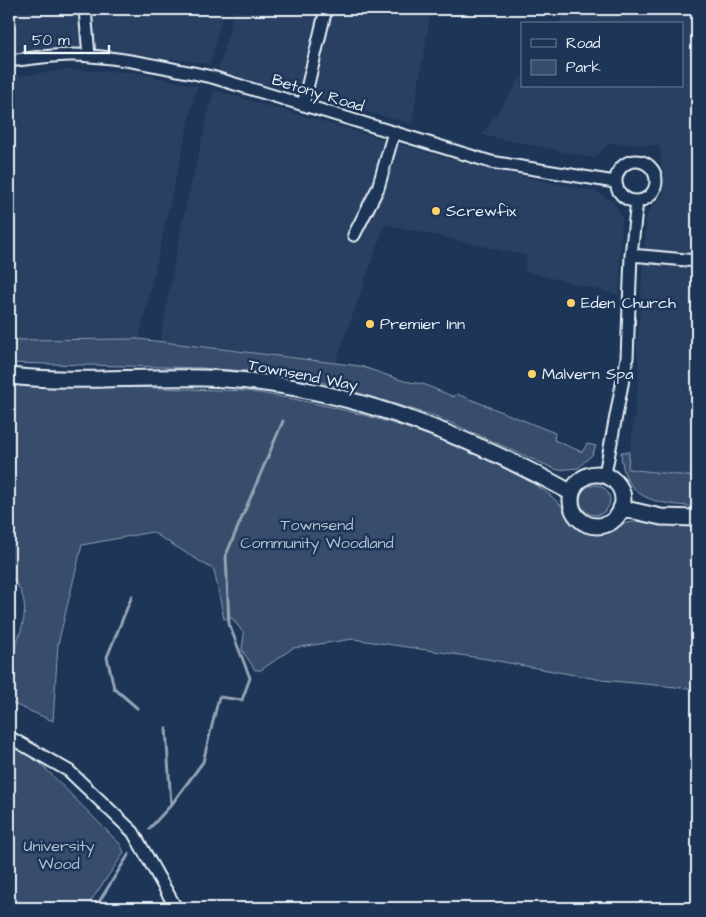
<svg xmlns="http://www.w3.org/2000/svg" width="706" height="917" font-family="'Architects Daughter',sans-serif">
	<style>
		.built { fill: #2a4162 }
		.green { fill: #374d6c; stroke: #909fb2 }
		.lines { fill: none; stroke-linecap: round; stroke-linejoin: round }
		.stream { stroke: #95a4b5; stroke-width: 3 }
		.minor-casing { stroke: #e8f1f8; stroke-width: 15 }
		.secondary-casing { stroke: #e8f1f8; stroke-width: 19 }
		.minor { stroke: #1d3557; stroke-width: 11 }
		.secondary { stroke: #1d3557; stroke-width: 15 }
		.poi-dot { fill: #ffd166; stroke: #1d3557; stroke-width: 2 }
		.labels { text-anchor: middle; dominant-baseline: central; stroke-width: 5; stroke-linejoin: round; paint-order: stroke }
		.street-label { font-size: 16px; fill: #e8f1f8; stroke: #1d3557 }
		.poi-label { font-size: 16px; fill: #e8f1f8; stroke: #1d3557; text-anchor: start }
		.park-label { font-size: 16px; fill: #b3c0ce; stroke: #1d3557 }
	</style>
	<rect width="100%" height="100%" fill="#1d3557"/>
	<filter id="ink" filterUnits="userSpaceOnUse"><feTurbulence type="fractalNoise" baseFrequency=".02" numOctaves="2"/><feDisplacementMap in="SourceGraphic" scale="10" xChannelSelector="R" yChannelSelector="G"/><feConvolveMatrix kernelMatrix="1 2 1 2 8 2 1 2 1" color-interpolation-filters="sRGB"/></filter>
	<g filter="url(#ink)">
		<path class="built" d="M9,9H224L210,64L107,50L9,55Z
			M235,9H431L412,124L218,71Z
			M568,9H697V477L628,469L639,376L637,346L647,214L664,193L660,146L610,143L594,158L482,135L522,76V86H682V24H558Z
			M67,70L133,72L197,86L139,339L9,340V77Z
			M214,90L478,167L597,192L613,202L622,217L619,295L524,271L527,256L385,224L336,362L160,341L183,218Z"/>
		<path class="green" d="M139,339L360,366L404,381L423,384L454,397L457,394L555,433L554,440L582,452L587,444L596,446L592,455L578,468L557,470L438,417L329,384L276,373L201,368L9,363V340Z
			M9,383L246,391C340,405 435,430 519,476C535,484 550,493 562,507C570,515 574,525 586,529C598,534 610,526 622,524C647,518 673,524 697,527V689L602,680L487,659L353,639L293,648L261,670H255L242,650L244,634L232,618L224,619L214,570L152,532L82,545L58,644L53,721L9,702C9,691 7,677 9,667C18,631 39,607 9,574Z
			M621,452H629L628,469L697,477V507C656,503 623,501 621,452Z
			M580 500a15 15 0 1 1 30 0a15 15 0 1 1-30 0Z
			M9,741L31,754L121,845L124,853L86,908H9Z"/>
		<g class="lines">
			<path class="stream" d="M132,596L107,657L114,688L137,708
				M166,728L171,805
				M149,829L171,805L203,762L219,697L242,700L250,678L229,624L226,555L283,421
				M95,908L129,854"/>
			<g class="minor-casing">
				<path id="minor" d="M85,9L89,56
					M9,61C35,58 63,53 90,56C131,59 172,69 212,77L491,162L615,182
					M303,105L326,9
					M616 181a20 20 0 1 1 40 0a20 20 0 1 1-40 0Z
					M354,235L378,188L394,132
					M631,255L697,261
					M605,474L627,358L631,255L637,201
					M9,737L69,771L133,832L176,908"/>
			</g>
			<g class="secondary-casing">
				<path id="secondary" d="M9,376C80,384 153,374 225,379C346,387 467,435 572,493
					M571 500a26 26 0 1 1 52 0a26 26 0 1 1-52 0Z
					M621,508L661,517L697,518"/>
			</g>
			<use href="#minor" class="minor"/>
			<use href="#secondary" class="secondary"/>
		</g>
	</g>
	<g class="poi-dot">
		<circle cx="436" cy="211" r="5"/>
		<circle cx="571" cy="303" r="5"/>
		<circle cx="370" cy="324" r="5"/>
		<circle cx="532" cy="374" r="5"/>
	</g>
	<g class="labels">
		<g class="street-label">
			<text transform="translate(318 93) rotate(17)">Betony Road</text>
			<text transform="translate(303 375) rotate(11)">Townsend Way</text>
		</g>
		<g class="poi-label">
			<text x="446" y="211">Screwfix</text>
			<text x="581" y="303">Eden Church</text>
			<text x="380" y="324">Premier Inn</text>
			<text x="542" y="374">Malvern Spa</text>
		</g>
		<g class="park-label">
			<text x="317" y="525">Townsend<tspan x="317" dy="18">Community Woodland</tspan></text>
			<text x="59" y="846">University<tspan x="59" dy="18">Wood</tspan></text>
		</g>
	</g>
	<rect width="706" height="917" fill="none" stroke="#1d3557" stroke-width="30"/>
	<rect x="15" y="15" width="676" height="887" fill="none" stroke="#e8f1f8" stroke-width="2" filter="url(#ink)"/>
	<rect x="521" y="22" width="162" height="65" fill="#1d3557" stroke="#6e8097"/>
	<rect x="531" y="39" width="25" height="8" fill="#1d3557" stroke="#6e8097"/>
	<text x="566" y="48" font-size="15" fill="#e8f1f8">Road</text>
	<rect x="531" y="60" width="25" height="15" fill="#374d6c" stroke="#6e8097"/>
	<text x="566" y="72" font-size="15" fill="#e8f1f8">Park</text>
	<path d="M25 45v8h84v-8" fill="none" stroke="#e8f1f8" stroke-width="2.5"/>
	<text x="32" y="45" font-size="15" fill="#e8f1f8" stroke="#1d3557" stroke-width="4" paint-order="stroke">50 m</text>
</svg>
